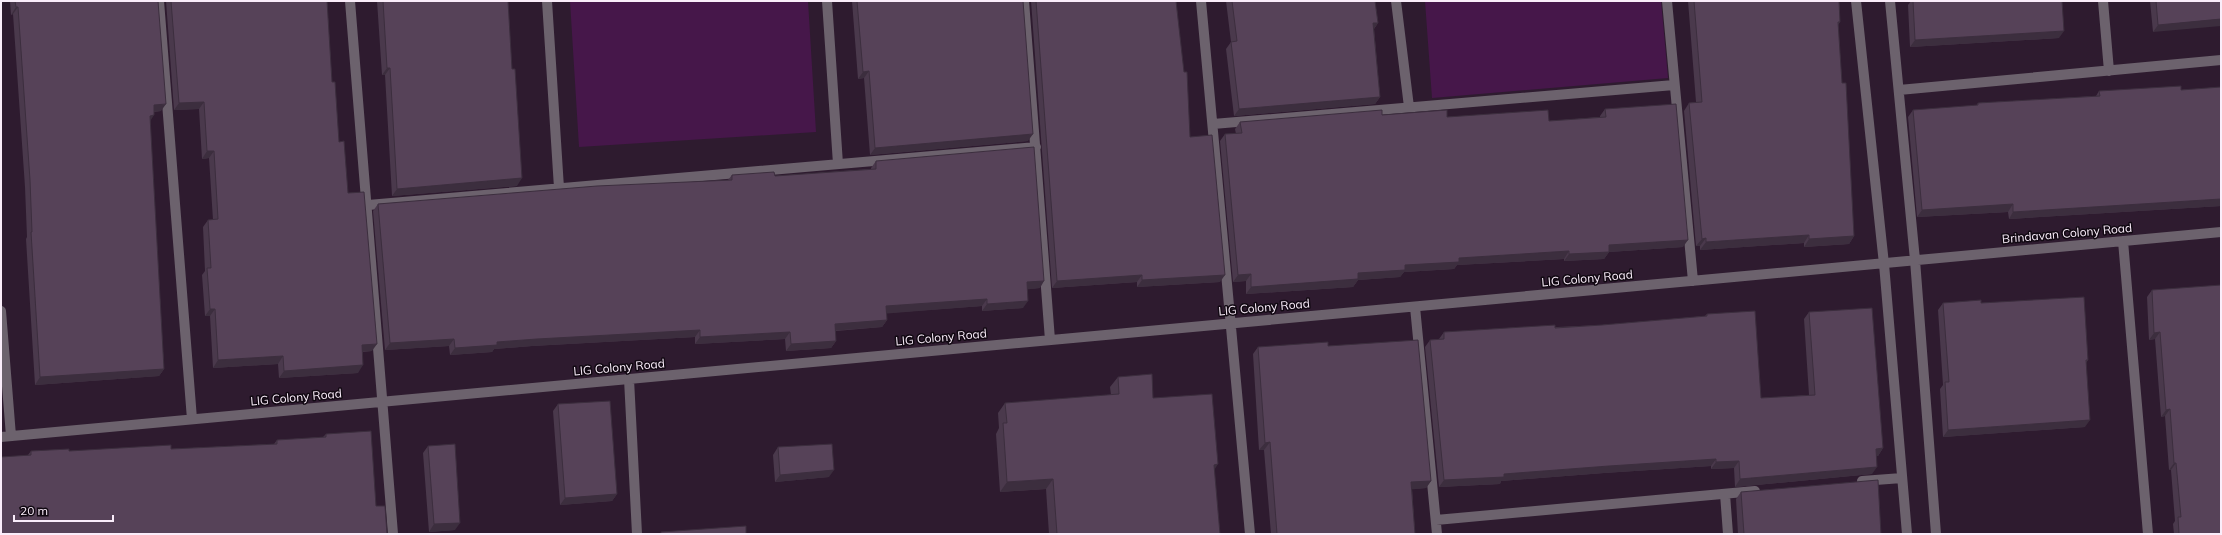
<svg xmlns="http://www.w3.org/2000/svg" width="2222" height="535" font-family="Mulish,sans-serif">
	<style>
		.green { fill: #46174a }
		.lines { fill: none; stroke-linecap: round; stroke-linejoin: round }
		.minor { stroke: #6c626d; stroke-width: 10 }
		.wall { fill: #4a394c }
		.shaded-wall { fill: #3c2e3e }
		.building { fill: #564258; stroke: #3c2e3e }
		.labels { text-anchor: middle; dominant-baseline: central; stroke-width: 3; stroke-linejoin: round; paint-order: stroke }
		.street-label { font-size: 12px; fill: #faedfa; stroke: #110912 }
	</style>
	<rect width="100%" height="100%" fill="#2e1b2f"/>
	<path class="green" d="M570,1H808L816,132L579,147Z
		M1425,1H1661L1668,78L1432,98Z"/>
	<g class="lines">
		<path class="minor" d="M159,1L192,419
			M350,1L393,534
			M547,1L559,188
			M827,1L838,164
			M1024,1L1050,340
			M1201,1L1250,534
			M1396,1L1409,107
			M1667,1L1693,281
			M1856,1L1884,264L1907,534
			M1890,1L1915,260L1936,534
			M2103,1L2109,71
			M1899,90L2221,60
			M1213,124L1674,85
			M368,205L1036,147
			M2123,241L2148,534
			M1415,307L1437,534
			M1,311L11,436
			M629,379L637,534
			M1,437L2221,232
			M1862,481L1902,478
			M1725,494L1728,534
			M1436,520L1755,491"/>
	</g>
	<path class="wall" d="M10,1H158L161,111L154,112L150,121L164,369L159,376L35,385L26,239L27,237L25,187L13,14L11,15Z
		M166,1H327L332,82L339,142L372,351L363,352L358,373L279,378L278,364L213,368L210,316H205L202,275L205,271L203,227L208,220H213L209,158L202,159L199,109L174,110Z
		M377,1H508L517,186L392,196L385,75H382Z
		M852,1H1023L1028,141L870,155L864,78L858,79Z
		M1031,1H1176L1190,137L1220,282L1137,287V282L1052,288Z
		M1226,1H1375L1378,23L1374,29L1380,97L1375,104L1234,116L1226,49L1231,42Z
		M1688,1H1839L1840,22L1838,25L1842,83L1854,236L1849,244L1804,247V243L1700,250V246H1696L1684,111L1689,103L1696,102Z
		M1911,1H2062L2059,38L1910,47L1908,5Z
		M2150,1H2221L2153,32Z
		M2221,87V206L2009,219L2008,212L1917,217L1908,117L1913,110L1976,106L1978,103L2096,96L2099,91L2181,90Z
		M1605,109L1683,247L1609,252L1604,259L1564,261V259L1457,265L1454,269L1404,272L1400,277L1358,280L1353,287L1246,294V281L1233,282L1220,141L1225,134H1236L1235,129L1240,122L1382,115L1549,121L1600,117V116Z
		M876,161L1040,288L1027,289L1023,308L982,311V306L887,313V320L882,327L836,331V341L831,348L786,351L785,339L695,344V337L532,346L494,349L492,352L450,355L449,346L385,350L373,211L378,204L728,180L732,175L775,176L871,169V168Z
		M2152,290L2221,534H2174L2173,524L2175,521L2171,470H2169L2165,416L2161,417L2155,339L2149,340L2147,297Z
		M1943,303H1981L2088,360L2086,363L2085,427L1943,437L1940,389L1943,385L1938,310Z
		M1809,312L1883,448L1878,456H1876L1872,474L1735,487L1734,468L1711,469V466L1604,473L1501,481L1500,484L1439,487L1425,347L1430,340L1439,339L1444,332L1602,325L1705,316L1707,314L1761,398L1809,395L1804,319Z
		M1328,346L1431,481L1426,488L1412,489L1415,534H1271L1264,450H1259L1253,354L1258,347Z
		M1118,377L1153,398L1214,470L1220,534H1049L1046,489L1000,492L996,434L999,428L998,413L1005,403L1111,395L1110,387Z
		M558,404L617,494L612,501L560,505L553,411Z
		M326,434L376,506L28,455L31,451H69L171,449L274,444L277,440L323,437Z
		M428,446L455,530L429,532L423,453Z
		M778,447L829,477L775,482L773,455Z
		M1741,492L1881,534H1738L1736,499Z"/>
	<path class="shaded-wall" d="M16,7H18L13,14L11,15Z
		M2221,19V26L2153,32L2158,25Z
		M1373,23H1378L1373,30Z
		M2064,31L2059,38L1910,47L1915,40Z
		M387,68H390L385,75H382Z
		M869,71L864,78L858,79L863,72Z
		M1380,97L1375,104L1234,116L1239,109Z
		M204,102L199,109L174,110L179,103Z
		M166,104L161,111L149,112L154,105Z
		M154,115L149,123L150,116Z
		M1033,134L1028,141L870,155L875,148Z
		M207,151H214L209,158L202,159Z
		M522,178L517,186L392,196L397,189Z
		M2221,199V206L2009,219L2013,212Z
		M2013,204L2008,212L1917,217L1922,210Z
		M1809,235L1804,243L1700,250L1706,242Z
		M1854,236L1849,244L1804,247L1809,239Z
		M1706,238L1700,246H1696L1702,239Z
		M1688,240L1683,247L1609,252L1604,259L1564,261L1569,254L1609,245Z
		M1569,251L1564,259L1457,265L1454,269L1404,272L1400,277L1358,280L1353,287L1246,294L1251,287L1358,273L1405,265L1459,258Z
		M1251,274L1246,281L1233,282L1238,275Z
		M1142,275L1137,282L1052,288L1057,281Z
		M1225,275L1220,282L1137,287L1142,280Z
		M1044,281L1040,288L1022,290L1027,282Z
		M987,299L982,306L881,314L886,306Z
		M1028,301L1023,308L982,311L987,304Z
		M210,309H215L210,316H205Z
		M887,320L882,327L830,331L835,324Z
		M700,330L695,337L532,346L494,349L492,352L450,355L455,348L497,342L537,339Z
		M790,332L785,339L695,344L700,337Z
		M2160,332L2155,339L2149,340L2154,333Z
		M454,339L449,346L385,350L390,343Z
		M836,341L831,348L786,351L791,344Z
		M377,344L372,351L357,352L362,345Z
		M283,356L278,364L213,368L218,360Z
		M363,365L358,373L279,378L284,371Z
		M164,369L159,376L35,385L40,377Z
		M2170,409L2165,416L2161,417L2166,410Z
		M2090,420L2085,427L1943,437L1948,430Z
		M1270,442L1264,450H1259L1265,443Z
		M1883,448L1878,456H1871L1876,449Z
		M1716,459L1711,466L1604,473L1501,481L1500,484L1439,487L1444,480L1504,474L1609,466Z
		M1739,461L1734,468L1711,469L1716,462Z
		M2174,463H2176L2171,470H2169Z
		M1218,464L1211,475L1214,465Z
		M1877,467L1872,474L1735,487L1740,479Z
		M834,470L829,477L775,482L780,475Z
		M1053,479L1046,489L1000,492L1007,482Z
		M1431,481L1426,488L1406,490L1411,482Z
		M617,494L612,501L560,505L565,498Z
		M460,523L455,530L429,532L434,524Z"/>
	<path class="building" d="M15,1H158L166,104L154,105V115L150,116L164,369L40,377L31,232H32L30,180L18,7H16Z
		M171,1H327L332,82H335L339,142L344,141L348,193L364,192L377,344L362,345L363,365L284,371L283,356L218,360L215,309H210L207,268H211L208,220L218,219L214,151H207L204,102L179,103Z
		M383,1H508L512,69H515L522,178L397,189L390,68H387Z
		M857,1H1023L1033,134L875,148L869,71L863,72Z
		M1036,1H1176L1184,72H1187L1190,137L1212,135L1225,275L1142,280V275L1057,281Z
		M1232,1H1375L1378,23H1373L1380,97L1239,109L1231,42L1237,41Z
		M1694,1H1839L1840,22H1838L1842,83H1846L1854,236L1809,239V235L1706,242V238L1702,239L1689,103L1702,102Z
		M1913,1H2062L2064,31L1915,40Z
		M2156,1H2221V19L2158,25Z
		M2181,86V90L2221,87V199L2013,212V204L1922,210L1913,110L1978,105V103L2100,96L2099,91Z
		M1676,104L1688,240L1609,245V252L1569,254V251L1459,258V262L1405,265V270L1358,273V279L1251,287V274L1238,275L1225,134L1242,133L1240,122L1382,110V115L1447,110V117L1548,110L1549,121L1606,117L1605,109Z
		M1034,147L1044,281L1027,282L1028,301L987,304V299L886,306L887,320L835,324L836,341L791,344L790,332L700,337V330L537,339L497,342V345L455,348L454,339L390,343L378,204L597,186L732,180V175L774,172L775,176L876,169V161Z
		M2221,285V534H2179L2178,517H2181L2176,463H2174L2170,409L2166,410L2160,332L2154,333L2152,290Z
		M2084,297L2088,360H2086L2090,420L1948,430L1945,382H1949L1943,303L1981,300V303Z
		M1872,308L1883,448L1876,449L1877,467L1740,479L1739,461L1716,462V459L1609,466L1504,474V477L1444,480L1430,340L1444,339V332L1555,325V328L1602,325L1707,316V314L1755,311L1761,398L1815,395L1809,312Z
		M1418,340L1431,481L1411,482L1415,534H1277L1270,442L1265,443L1258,347L1328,342V346Z
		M1152,374L1153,398L1212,394L1218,464L1214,465L1220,534H1057L1053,479L1007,482L1003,423H1007L1005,403L1119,394L1118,377Z
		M610,401L617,494L565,498L558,404Z
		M371,431L376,506H385L387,534H1V457L31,455V451L69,449V451L171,445V449L277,444V440L326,437V434Z
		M455,444L460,523L434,524L428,446Z
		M832,444L834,470L780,475L778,447Z
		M1878,480L1881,534H1744L1741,492Z
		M746,526V534H661V532Z"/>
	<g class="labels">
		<g class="street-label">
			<text transform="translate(2067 233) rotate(-5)">Brindavan Colony Road</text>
			<text transform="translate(1587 278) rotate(-5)">LIG Colony Road</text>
			<text transform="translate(1264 307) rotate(-5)">LIG Colony Road</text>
			<text transform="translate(941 337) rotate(-5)">LIG Colony Road</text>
			<text transform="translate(619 367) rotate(-5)">LIG Colony Road</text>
			<text transform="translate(296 397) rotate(-5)">LIG Colony Road</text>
		</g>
	</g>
	<rect width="2222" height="535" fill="none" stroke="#faedfa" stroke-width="4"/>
	<path d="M14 515v6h99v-6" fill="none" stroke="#faedfa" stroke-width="2"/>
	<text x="20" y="515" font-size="12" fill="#faedfa" stroke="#110912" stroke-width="3" paint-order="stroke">20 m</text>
</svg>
